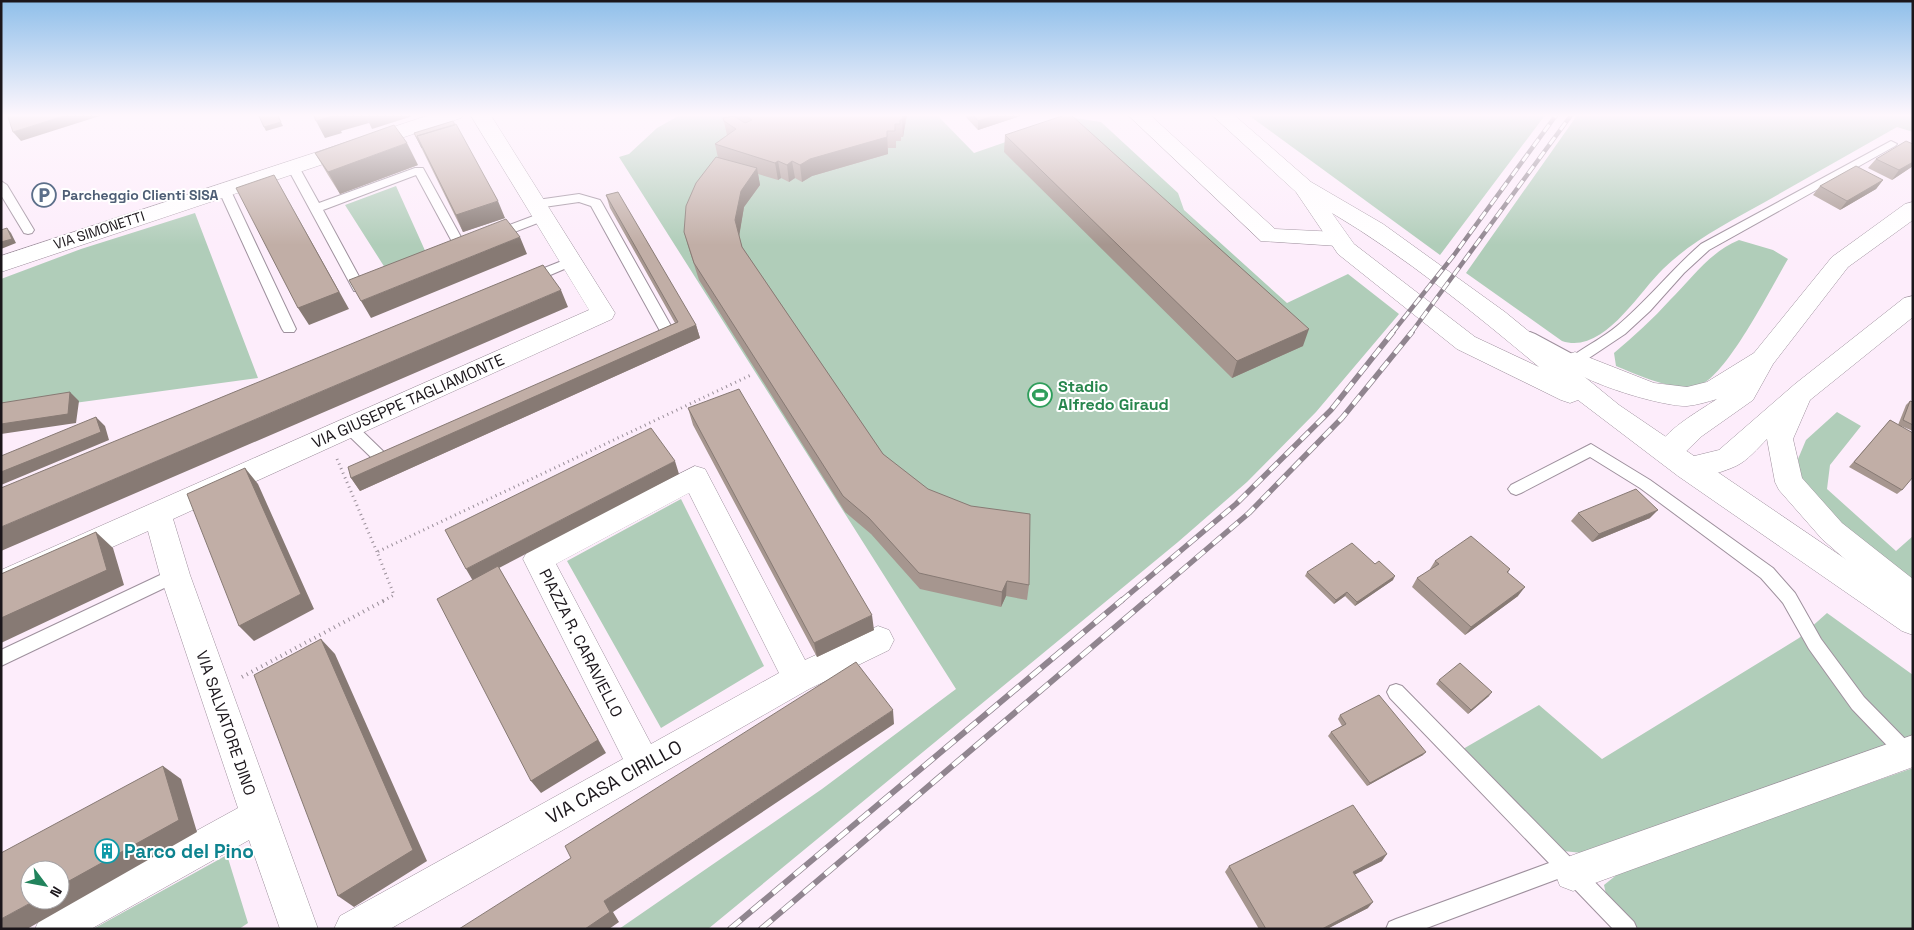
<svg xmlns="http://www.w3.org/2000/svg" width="1914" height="930" font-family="'Space Grotesk',sans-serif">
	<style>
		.green { fill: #b0cdb9 }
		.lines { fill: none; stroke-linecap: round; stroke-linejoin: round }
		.lane-casing { stroke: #9e909d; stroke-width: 2 }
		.street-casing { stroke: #9e909d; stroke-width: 1 }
		.secondary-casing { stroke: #9e909d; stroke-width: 1 }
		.primary-casing { stroke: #9e909d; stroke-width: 1 }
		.highway-casing { stroke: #9e909d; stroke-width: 1 }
		.path-far1 { stroke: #998e98; stroke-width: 3; stroke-dasharray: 1 4; stroke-linecap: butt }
		.path { stroke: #998e98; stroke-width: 4; stroke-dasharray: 1 4.5; stroke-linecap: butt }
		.lane { fill: #fff; fill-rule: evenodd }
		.street { fill: #fff; fill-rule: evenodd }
		.secondary { fill: #fff; fill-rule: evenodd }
		.primary { fill: #fff; fill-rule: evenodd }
		.highway { fill: #fff; fill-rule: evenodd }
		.rail-far2-casing { stroke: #90858f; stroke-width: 4.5 }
		.rail-far1-casing { stroke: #90858f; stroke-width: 5.5 }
		.rail-casing { stroke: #90858f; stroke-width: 6 }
		.rail-far2 { stroke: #fff; stroke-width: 3; stroke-dasharray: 9; stroke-linecap: butt }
		.rail-far1 { stroke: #fff; stroke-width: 4; stroke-dasharray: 11; stroke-linecap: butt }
		.rail { stroke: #fff; stroke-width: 4.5; stroke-dasharray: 14; stroke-linecap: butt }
		.wall { fill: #a6968f }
		.shaded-wall { fill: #877a74 }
		.building { fill: #c1aea6; stroke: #877a74 }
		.labels { text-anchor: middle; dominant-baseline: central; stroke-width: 4; stroke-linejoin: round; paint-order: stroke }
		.far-service-label { font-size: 14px; font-weight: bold; fill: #4e5e75; stroke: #fff; text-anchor: start }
		.far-street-label { font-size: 14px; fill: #1b161b; stroke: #fff }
		.leisure-label { font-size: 16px; font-weight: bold; fill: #27864d; stroke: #fff; text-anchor: start }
		.street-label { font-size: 16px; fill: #1b161b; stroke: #fff }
		.near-street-label { font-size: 19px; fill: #1b161b; stroke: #fff }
		.near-culture-label { font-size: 19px; font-weight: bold; fill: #0d838f; stroke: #fff; text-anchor: start }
	</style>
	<rect width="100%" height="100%" fill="#fdedfb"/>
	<path class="green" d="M682,114H936L974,153L1075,118L1101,122L1178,193L1184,210L1287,303L1348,274L1399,314L1316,412L1247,482L1178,542L708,929H619L822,789L956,689L619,157L629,154L657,128Z
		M1247,114H1546L1440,255Z
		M1578,114H1909L1913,116V132L1897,127C1853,152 1809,177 1765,202C1729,222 1693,240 1663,269C1638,293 1603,355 1562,341L1466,273Z
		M396,186L427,255L387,271L345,205Z
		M195,213L258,378L1,413V279L81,249Z
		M1739,240L1773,250L1788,259C1772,286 1726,378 1698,386C1675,392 1637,375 1616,366L1614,353C1634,336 1653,319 1670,300C1692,278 1710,252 1739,240Z
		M1837,412L1861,426L1830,465L1827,489L1896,551L1913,536V583L1867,548L1802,486L1798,459L1806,440Z
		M681,499L764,666L661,728L567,561Z
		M1827,613L1913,675V738L1592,854L1563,851L1463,749L1539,705L1602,759L1799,638Z
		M1913,768V929H1639L1607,899L1604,885L1624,869Z
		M227,855L248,923L239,929H93Z"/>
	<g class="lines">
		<g class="lane-casing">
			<path id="lane" d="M1891,141L1897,144L1895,146L1709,250L1684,273L1650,311L1625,334L1580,364H1570L1525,340L1523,337L1530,332L1535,334L1574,355C1588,345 1604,337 1617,326C1647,301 1671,270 1701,244Z
				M293,164L299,167L319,203L415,168H423L467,248L465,251H457L416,175L323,210L362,282L368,280L374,284L364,291H354L287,167Z
				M1,181L7,185L34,230L32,233L28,234L24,233L1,195Z
				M224,185L230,189L296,329L294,332H284L282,329L218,189Z
				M579,194L600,200L602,203L675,333L673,336L656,344L651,342L649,339L660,331L591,206L579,202L537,208L531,204L537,200Z
				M544,212L548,213L550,216L548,219L499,238H491L489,235L491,232Z
				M572,257L578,261L576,264L534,282L529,283L523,279L524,276Z
				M350,422L355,424L385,453L395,449L400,451L402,455L400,459L383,466L378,464L345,432L343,428L345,424Z
				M1591,444L1650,480L1773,568L1795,593L1821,639L1864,697L1913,747V760L1907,763L1901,760L1852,709L1809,649L1783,603L1761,578L1640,488L1590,457L1521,493L1516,495L1511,493L1508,489L1511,485Z
				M175,568L181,570L183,575L181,580L1,666V650Z
				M1396,684L1402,686L1634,922L1637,929H1613L1563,877L1424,929H1386L1389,922L1396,919L1549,863L1390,698L1387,692L1390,686Z"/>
		</g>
		<g class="street-casing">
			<path id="street" d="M470,114H490L615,313L612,319L173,519L190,575L318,929H280L249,840L91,929H35L41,916L238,808L160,575L148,531L1,597V570L589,310Z
				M1127,114H1149L1275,229L1338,232L1346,234L1349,239L1346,244L1338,246L1261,241Z
				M695,466L705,469L805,660L878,626L889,630L894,640L889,650L809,689L390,929H334L340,916L623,759L523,559L528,550ZM689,493L779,673L651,744L556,564Z
				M1913,735V767L1573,891L1560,886L1555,873L1560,860L1573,855Z"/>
		</g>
		<g class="secondary-casing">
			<path id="secondary" d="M1211,114H1233L1311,182L1383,224L1505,312L1619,405L1913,605V635L1902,631L1678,476L1578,400L1570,403L1561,400L1457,349L1338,254L1296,192ZM1332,213C1406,257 1473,312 1539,367L1475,337L1354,244Z"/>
		</g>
		<g class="primary-casing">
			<path id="primary" d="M433,114H464L461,118L1,272V256Z"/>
		</g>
		<g class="highway-casing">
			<path id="highway" d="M1913,202V220L1848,267L1773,364L1753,400L1702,436L1677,460L1667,463L1657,460L1653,453C1666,429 1696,413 1717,399C1707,402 1697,405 1687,406C1663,407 1574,381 1562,361L1566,355L1575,352L1654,383L1687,387L1707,382L1754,353L1832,257L1905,204Z
				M1913,296V317L1810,400L1793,439L1802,478L1842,523L1913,579V609L1902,605L1863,575L1822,539L1779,490L1775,482L1767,439C1758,448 1747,461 1736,466C1721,473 1694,481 1678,476L1674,468L1678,460L1719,450L1795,384L1904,298Z"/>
		</g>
		<path class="path-far1" d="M337,459L377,552
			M383,601L394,595L377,552L751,375"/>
		<path class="path" d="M242,677L385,600"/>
		<use href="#lane" class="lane"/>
		<use href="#street" class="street"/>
		<use href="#secondary" class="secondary"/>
		<use href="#primary" class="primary"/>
		<use href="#highway" class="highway"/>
		<g class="rail-far2-casing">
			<path id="rail-far2" d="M1392,333L1454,255L1557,114
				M1411,333L1572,114"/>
		</g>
		<g class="rail-far1-casing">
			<path id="rail-far1" d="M1121,601L1236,504L1331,410L1393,332
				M1146,601L1249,513L1342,418L1412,332"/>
		</g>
		<g class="rail-casing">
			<path id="rail" d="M730,929L1122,600
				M761,929L1147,600"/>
		</g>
		<use href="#rail-far2" class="rail-far2"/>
		<use href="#rail-far1" class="rail-far1"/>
		<use href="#rail" class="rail"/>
	</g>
	<path class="wall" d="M732,114H907L903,137H901V141H896V148H888V154L812,176L802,182L795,178L789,182L781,178L778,180L758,174L760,185L744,207L739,235L742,247L883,454L1029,585L1027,600L1006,596L1001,607L920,589L871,534L845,512L699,280L689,249L684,232L718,158L715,144L727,135L723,118L732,116Z
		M963,114H1026L978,130Z
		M414,133L505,218L463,232Z
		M1005,135L1303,346L1232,378L1004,152Z
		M315,153L418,165L340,194L328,175Z
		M1876,159L1913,166L1892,180L1868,168Z
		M1883,180L1876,189L1840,210L1813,195L1820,186Z
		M606,195L696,325L700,338L360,491L351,478L675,323L610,208Z
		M1910,401L1913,402V431L1901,426L1902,490L1897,494L1849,467L1890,420L1898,425L1906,405Z
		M688,408L874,630L817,657L693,425Z
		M1578,513L1650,518L1592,542L1571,521Z
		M1435,561L1510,569L1508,573L1518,596L1465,635L1412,587L1417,578L1431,570L1430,569Z
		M1375,564L1393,580L1355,606L1345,596L1334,604L1305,576L1307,572Z
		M1439,680L1489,696L1468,714L1436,684Z
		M1340,715L1423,755L1367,786L1328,736L1331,732L1342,726L1338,719Z
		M1382,861L1355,874L1368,908L1327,929H1259L1225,872L1229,866Z"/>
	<path class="shaded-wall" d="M70,114H106L21,141L13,132Z
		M277,114L283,126L266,131L264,127Z
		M333,114H365L369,123L341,131L342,133L325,138L316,121Z
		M365,114H419L372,129Z
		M903,114H907L903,137L902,120Z
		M999,114H1026L978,130V121Z
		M887,131L888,154L812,176L802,182L800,165L810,159Z
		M407,143L418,165L340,194L328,172Z
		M778,161L781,178L778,180L775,163Z
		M792,161L795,178L789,182L787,165Z
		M1913,162V166L1892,180L1899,170Z
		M757,168L760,185L744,207L739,237L735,220L741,191Z
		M274,175L349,309L309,325L298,308Z
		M1883,180L1876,189L1840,210L1847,201Z
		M498,201L505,218L463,232L456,215Z
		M7,228L11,233L16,243L1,249V242Z
		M520,237L527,254L371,318L361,301Z
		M561,290L568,307L1,551V527Z
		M696,325L700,338L360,491L351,478Z
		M1309,329L1303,346L1232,378L1237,361Z
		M70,392L79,401L76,423L1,434V424Z
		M96,417L105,426L109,440L1,485V472Z
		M675,461L679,474L499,568L606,753L541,793L531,781L473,581L466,569Z
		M245,468L258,484L314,609L254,641L239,626Z
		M1658,510L1650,518L1592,542L1599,534Z
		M96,532L113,548L124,585L1,643V618Z
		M1395,576L1393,580L1355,606L1357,602Z
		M1007,581L1006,596L1001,607L1002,592Z
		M1525,587L1518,596L1465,635L1471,627Z
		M1347,592L1345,596L1334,604L1336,600Z
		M872,615L874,630L817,657L814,643Z
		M321,639L335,654L427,861L354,907L338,896Z
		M1492,692L1489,696L1468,714L1471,710Z
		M893,710L894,724L613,912L619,922L609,929H585L604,901Z
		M1426,752L1423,755L1367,786L1370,783Z
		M163,766L181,779L197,832L27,929H1V919L36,900H60V886Z
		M1387,854L1382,861L1348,878L1353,872Z
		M1373,902L1368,908L1327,929H1322Z"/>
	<path class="building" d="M7,114H70L13,132Z
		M258,114H277L281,122L264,127Z
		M313,114H333V116L316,121Z
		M744,114H903L902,120H900V124H895V131H887V137L810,159L800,165L792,161L787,165L778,161L775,163L715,144L736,129L724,121L723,118L734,116L745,123L752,120Z
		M972,114H999L978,121Z
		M1068,114H1070L1309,329L1237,361L1005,135Z
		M453,121L455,125L417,136L422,148L414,133Z
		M456,124L498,201L456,215L417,136Z
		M394,125L407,143L328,172L315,153Z
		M1906,141L1913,144V162L1899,170L1876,159Z
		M716,157L757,168L741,191L735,220L742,247L883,454L928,489L971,506L1030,514L1029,585L1007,581L1002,592L919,573L869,518L843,496L694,263L684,232L686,206L696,183Z
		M1856,166L1883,180L1847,201L1820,186Z
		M274,175L339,292L298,308L236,188Z
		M618,192L696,325L351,478L348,467L678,322L606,195Z
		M506,219L520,237L361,301L349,280Z
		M7,228L12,239L1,242V230Z
		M543,265L561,290L1,527V488Z
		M739,389L872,615L814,643L688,408Z
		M70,392L68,414L1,424V403Z
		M1910,401L1913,402V425L1903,420Z
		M96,417L101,432L1,472V456Z
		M1890,420L1913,433V477L1902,490L1854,462Z
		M651,428L675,461L466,569L445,530Z
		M245,468L301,594L239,626L187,494Z
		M1636,489L1658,510L1599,534L1578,513Z
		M96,532L107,570L1,618V574Z
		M1471,536L1510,569L1507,572L1525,587L1471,627L1417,578L1439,564L1435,561Z
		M1352,543L1375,564L1379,561L1395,576L1357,602L1347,592L1336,600L1307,572Z
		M498,566L598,740L531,781L437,599Z
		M321,639L413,850L338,896L254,675Z
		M856,662L893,710L604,901L610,912L585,929H459L571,858L565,846Z
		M1460,663L1492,692L1471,710L1439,680Z
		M1379,695L1426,752L1370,783L1331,732L1346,724L1340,715Z
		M163,766L179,820L60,886V870H30V900H36L1,919V853Z
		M1353,805L1387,854L1353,872L1373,902L1322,929H1266L1229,866Z"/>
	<linearGradient id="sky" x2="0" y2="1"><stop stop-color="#8fbfea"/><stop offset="0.47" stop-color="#fef7fd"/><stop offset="1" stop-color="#fef7fd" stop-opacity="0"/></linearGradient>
	<rect width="1914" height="245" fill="url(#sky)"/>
	<defs>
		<g id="parking-ring" transform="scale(1.25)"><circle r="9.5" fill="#fff" stroke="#5c6f8a" stroke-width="1.5"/><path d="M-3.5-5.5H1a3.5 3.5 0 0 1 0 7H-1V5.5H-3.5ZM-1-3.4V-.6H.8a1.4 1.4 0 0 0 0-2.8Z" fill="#5c6f8a"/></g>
		<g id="stadium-ring" transform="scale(1.25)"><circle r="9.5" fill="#fff" stroke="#2e9e5b" stroke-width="1.5"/><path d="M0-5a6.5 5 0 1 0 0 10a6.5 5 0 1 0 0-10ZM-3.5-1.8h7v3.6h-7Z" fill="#2e9e5b"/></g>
		<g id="building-ring" transform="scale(1.25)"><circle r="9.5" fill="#fff" stroke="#0f9aa8" stroke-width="1.5"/><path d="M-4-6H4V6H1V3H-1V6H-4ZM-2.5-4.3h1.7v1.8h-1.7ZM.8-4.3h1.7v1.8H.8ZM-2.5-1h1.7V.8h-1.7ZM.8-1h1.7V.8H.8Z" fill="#0f9aa8"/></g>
	</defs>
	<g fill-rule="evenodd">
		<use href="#parking-ring" x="44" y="195"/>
		<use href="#stadium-ring" x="1040" y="395"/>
		<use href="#building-ring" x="107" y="851"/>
	</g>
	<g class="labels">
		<g class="far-service-label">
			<text x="62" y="195">Parcheggio Clienti SISA</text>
		</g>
		<g class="far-street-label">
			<text transform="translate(99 230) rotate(-18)">VIA SIMONETTI</text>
		</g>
		<g class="leisure-label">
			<text x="1058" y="386">Stadio<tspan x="1058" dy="18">Alfredo Giraud</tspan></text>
		</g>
		<g class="street-label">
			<text transform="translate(408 401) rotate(-24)">VIA GIUSEPPE TAGLIAMONTE</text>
			<text transform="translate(581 643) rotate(63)">PIAZZA R. CARAVIELLO</text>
			<text transform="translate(226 723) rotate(71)">VIA SALVATORE DINO</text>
		</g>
		<g class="near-street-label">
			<text transform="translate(614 782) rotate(-29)">VIA CASA CIRILLO</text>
		</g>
		<g class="near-culture-label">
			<text x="124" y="851">Parco del Pino</text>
		</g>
	</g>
	<rect width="1914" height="930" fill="none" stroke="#1b161b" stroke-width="5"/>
	<g transform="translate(45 885) rotate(122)"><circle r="24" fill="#ffffff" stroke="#a4a2a4"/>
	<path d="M0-4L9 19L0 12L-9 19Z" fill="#21835c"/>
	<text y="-8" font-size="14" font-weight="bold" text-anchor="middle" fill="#1b161b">N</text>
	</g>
</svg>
